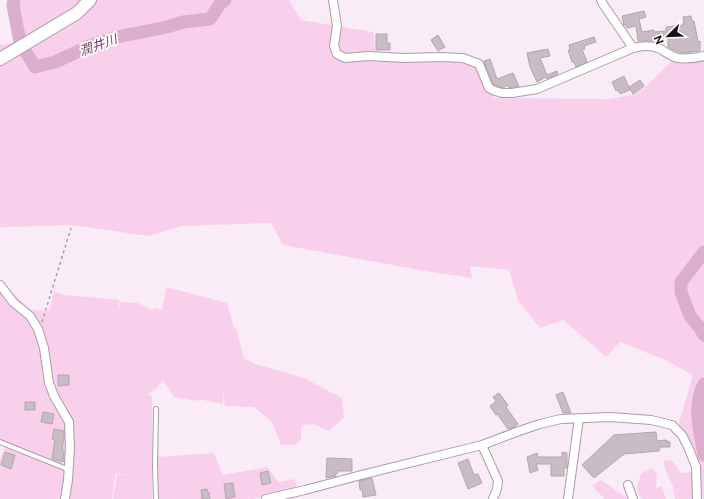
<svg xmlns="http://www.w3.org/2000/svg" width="704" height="499" font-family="Raleway,'Noto Sans JP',sans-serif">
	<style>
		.green { fill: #f9d0ec }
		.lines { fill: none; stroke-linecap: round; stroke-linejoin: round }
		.stream { stroke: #dcaecd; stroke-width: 2 }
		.river { stroke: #dcaecd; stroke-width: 13 }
		.building { fill: #cabcc5; stroke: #b3a6af }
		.lane-casing { stroke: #aa9da5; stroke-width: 6 }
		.street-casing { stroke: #aa9da5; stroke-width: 10 }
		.secondary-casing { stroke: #aa9da5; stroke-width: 14 }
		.path { stroke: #a69ca3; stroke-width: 1.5; stroke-dasharray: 3 3; stroke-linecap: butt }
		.lane { stroke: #fff; stroke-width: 4 }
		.street { stroke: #fff; stroke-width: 8 }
		.secondary { stroke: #fff; stroke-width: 12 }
		.labels { text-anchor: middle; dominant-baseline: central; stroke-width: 3.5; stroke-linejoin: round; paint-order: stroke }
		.water-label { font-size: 13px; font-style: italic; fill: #793f69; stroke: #fefefe }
	</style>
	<rect width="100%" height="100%" fill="#faecf6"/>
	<path class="green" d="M17,0H289L301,20L373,32L376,54L485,64L494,98L608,99L632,95L645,87L672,61L704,54V499H703L700,468L679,423L693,375L665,360L620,342L606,357L563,320L540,328L518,300L509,270L470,266L472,278L431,272L283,245L271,223L181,226L149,236L72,225L7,227H0V45L20,41Z
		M0,281L30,309L33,310L49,311L54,292L65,295L120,300L117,312L121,302L138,303L152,310L157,308L162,310L166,287L227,303L234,328H236L244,358L255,364L304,378L342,398L344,418L329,431L313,424L301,425V440L294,445H281L272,422L254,407L225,406L223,391V404L198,399L197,401L174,397L163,380L157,388L147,394L152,396V499H113L117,475L128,474H115L112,499H66L69,427L67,469L61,499H0V459L6,445L0,442Z
		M214,453L223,475L267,467L279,482L295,479L297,489L253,499H159L157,457Z
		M671,460L681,473L693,472L694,499H675L673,487L666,471L663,461Z
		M651,468L657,473L656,488L662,486L666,499H643L638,494L637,486L641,474Z
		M601,480L626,497L629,499H605L592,486Z"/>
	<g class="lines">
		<path class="stream" d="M702,445L704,444"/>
		<path class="river" d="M14,0L13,5L20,42L35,67L55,62L92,45L117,37L167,27L183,22L210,19L220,4L225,0
			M704,252L681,282V292L690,316L700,328L704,335
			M704,384C692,407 700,431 704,455"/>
	</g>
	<path class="building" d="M644,11L646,17L639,19L642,32L654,30V32L666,31V27L683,25V23H684L683,17L691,16L692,21H694L698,42L700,41V51L684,53L675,51L668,47V37L655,38V41H638L636,26L627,28L626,25H624L622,16Z
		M376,34H387V43H390V50H376Z
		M438,35L445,47L438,51L431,40Z
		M594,37L596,42L584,46L585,49H582L587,62L576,67L574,62H572L568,50H570L569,45Z
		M548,49L550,56L540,58L547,75L557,71L558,74L547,79L546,77L537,82L530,67L527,53Z
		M490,59L497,79L513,73L519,86L509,88L508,85L503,88L493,84L484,61Z
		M624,76L630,90L620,94L618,90L616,91L612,82Z
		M640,80L644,86L633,94L629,87Z
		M58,375H69V385L58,386Z
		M563,392L571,413H563L556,395Z
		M499,393L508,405L506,407L518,424L514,427L508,429L497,414L496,415L490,406L496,401L493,397Z
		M25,402H35V410H25Z
		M43,412L54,414L52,424L41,422Z
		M54,429L64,431V438L62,449L64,450L63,462L52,459L55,440L52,439Z
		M656,432L657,441L665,440L670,442V447H660L659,451L624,454L594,478L582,465L614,435Z
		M5,452L15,455L11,469L1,465Z
		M562,452L567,453V468H564V476H551V464H536L538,470L530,473L527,457L537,453L538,457H562Z
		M327,458L352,459V471H338V473H336V476L326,478Z
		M468,459L474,475L478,474L482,483L468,489L458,463Z
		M268,471L271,483L262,485L260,473Z
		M372,478L376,495L363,497L362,489L360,490L359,481Z
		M233,483L235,497L226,499L224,484Z
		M207,489L208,492H209L210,499H202L201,490Z"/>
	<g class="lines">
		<g class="lane-casing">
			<path id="lane" d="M156,409L155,466L156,499
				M0,442L67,469"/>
		</g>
		<g class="street-casing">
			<path id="street" d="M333,0L337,26L334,46L337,54L345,58L368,56L405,58L440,57L463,58L479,64L489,88L495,91L502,93H512L537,89L633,48C641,46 650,45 658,48C665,51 671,57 678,58C686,59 696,58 704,56
				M601,0L603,4L633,48
				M0,285L13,302L30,316L38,329L44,348L49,383L54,396L69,422L70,447L68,480L65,499
				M482,445L498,481L497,489L493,499
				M628,485L633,499
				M266,499L305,490L365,474L482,445L519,431L540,424L561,419L610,417L651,420L672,425L682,435L689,449L696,467L697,499
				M568,499L579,418"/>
		</g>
		<g class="secondary-casing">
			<path id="secondary" d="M0,59L77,13L90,0"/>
		</g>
		<path class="path" d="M42,322L71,228"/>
		<use href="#lane" class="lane"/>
		<use href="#street" class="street"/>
		<use href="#secondary" class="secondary"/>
	</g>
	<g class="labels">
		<g class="water-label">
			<text transform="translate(98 45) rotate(-20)">潤井川</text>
		</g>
	</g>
	<g transform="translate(668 36) rotate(247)" stroke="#fefefe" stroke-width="3" paint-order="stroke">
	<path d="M0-3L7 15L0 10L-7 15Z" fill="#161114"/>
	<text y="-6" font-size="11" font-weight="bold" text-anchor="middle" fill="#161114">N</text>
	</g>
</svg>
